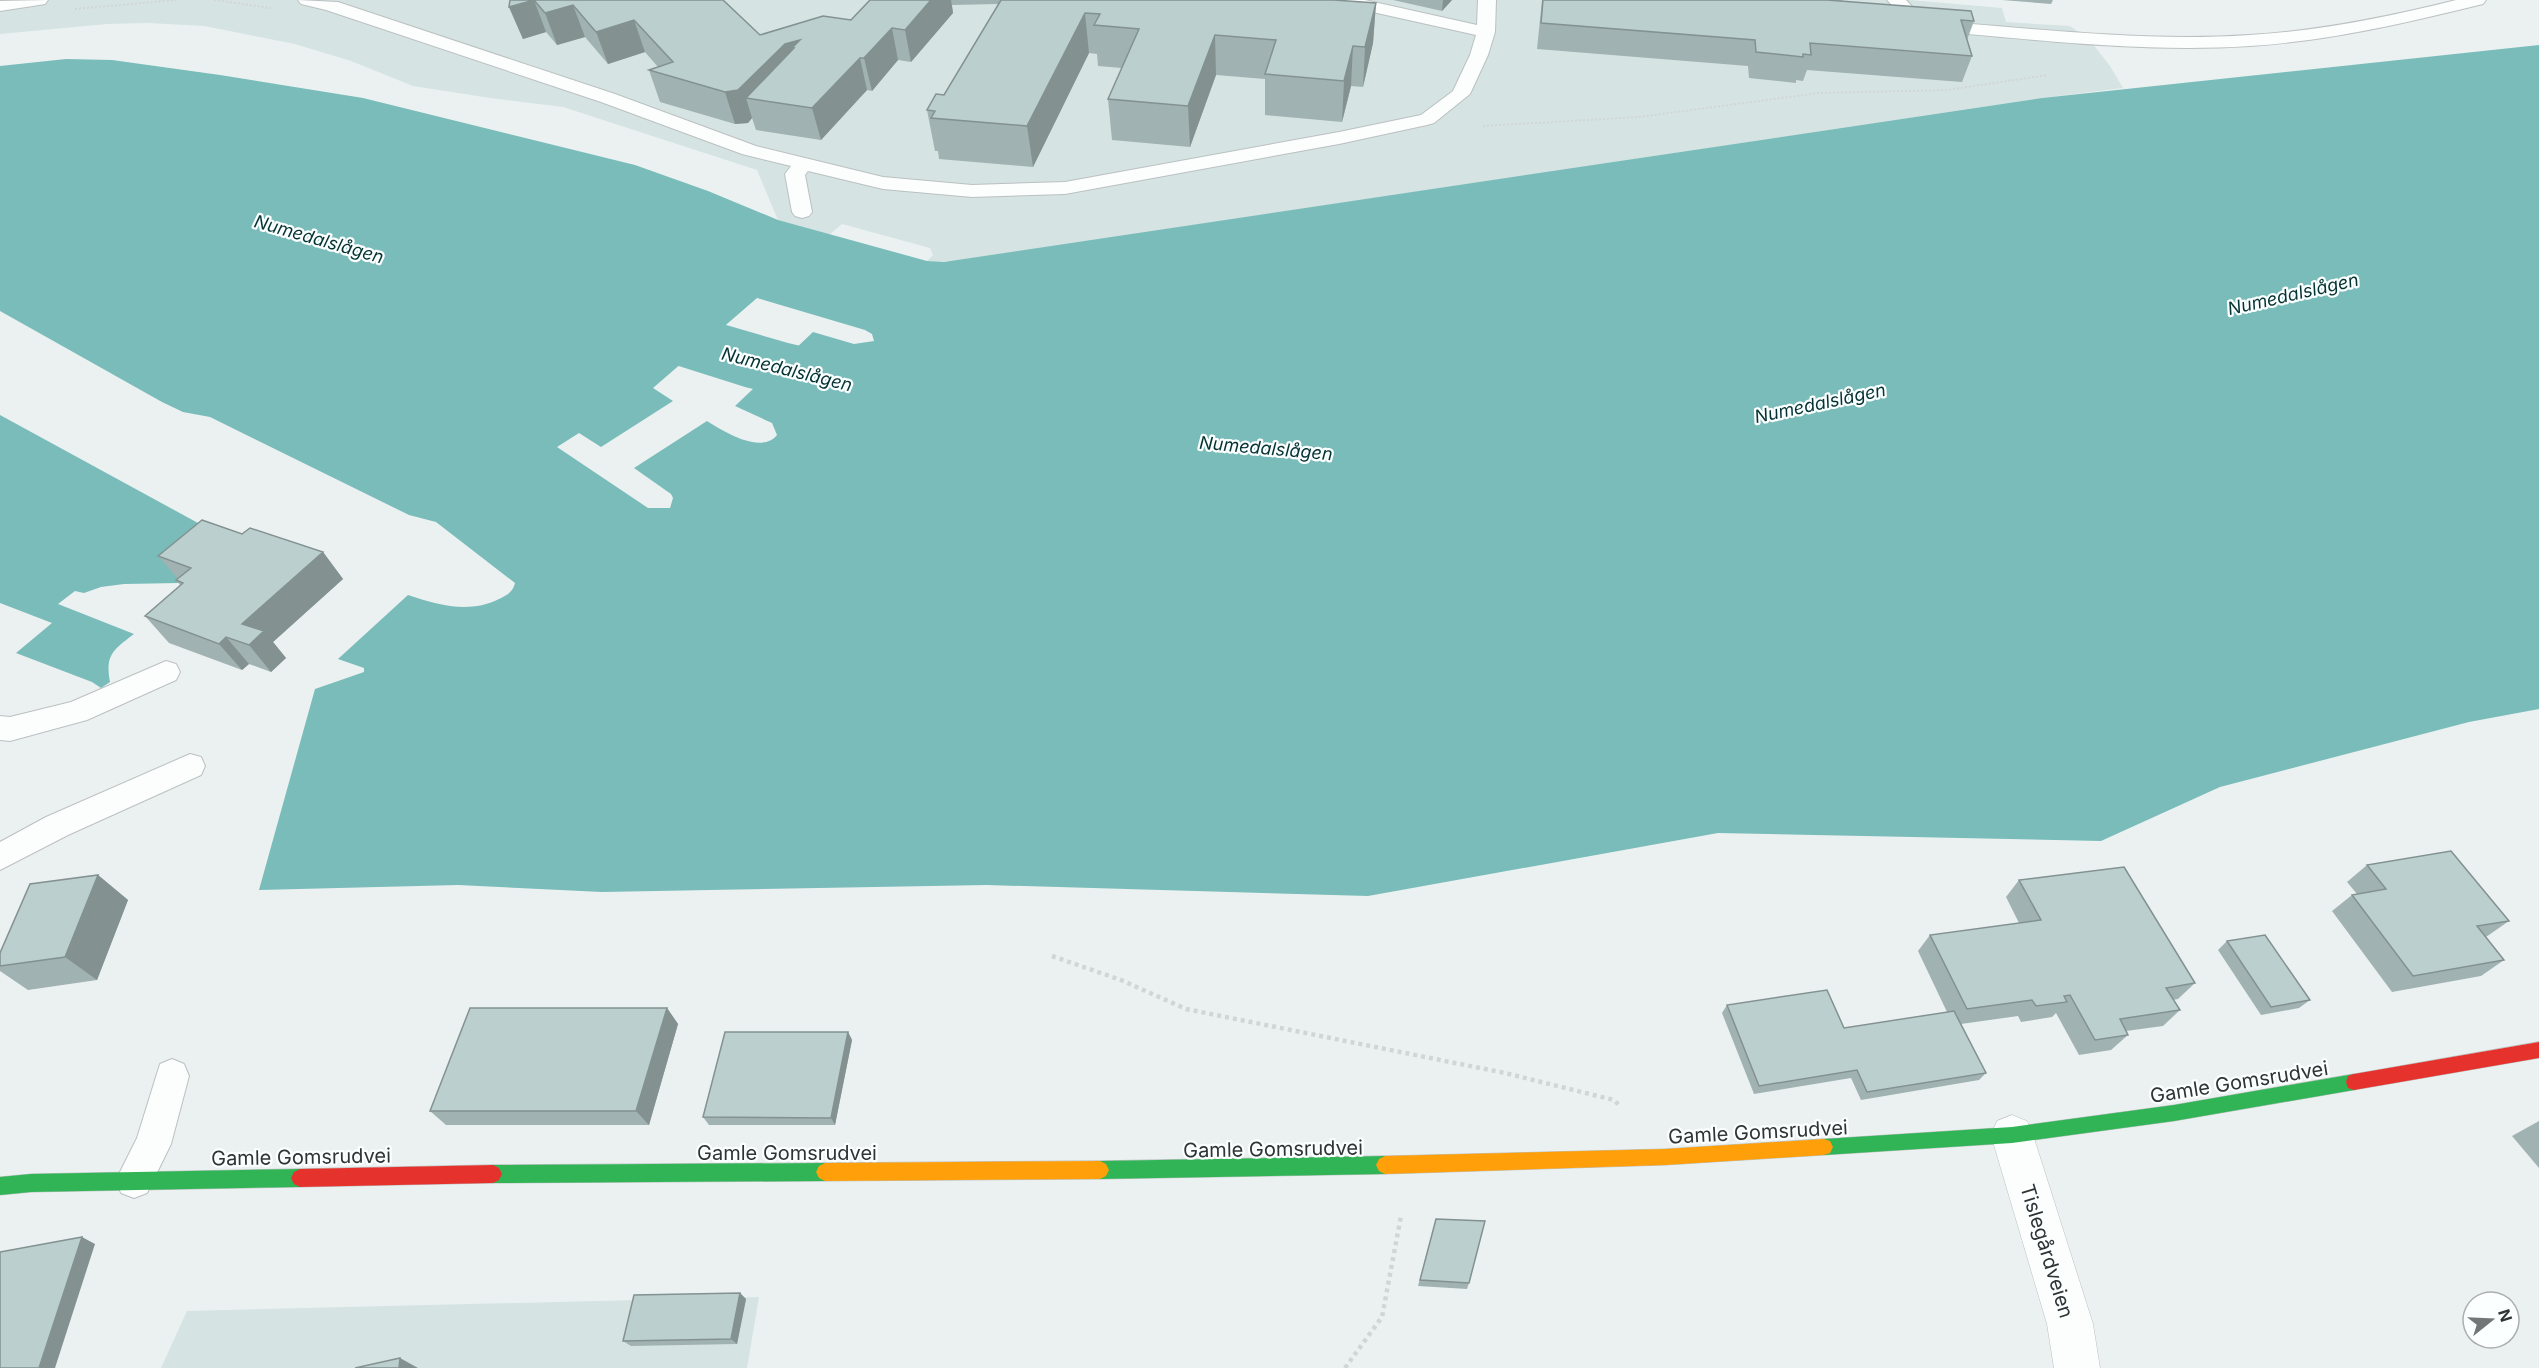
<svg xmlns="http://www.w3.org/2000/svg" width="2539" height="1368" font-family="Inter,sans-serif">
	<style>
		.built { fill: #d5e3e3 }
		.water { fill: #79bcba; fill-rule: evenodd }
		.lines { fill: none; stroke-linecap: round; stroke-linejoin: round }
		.river { fill: #79bcba; fill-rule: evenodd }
		.lane-casing { stroke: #bbc0c0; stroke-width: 2 }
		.street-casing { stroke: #bbc0c0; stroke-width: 1 }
		.fast-casing { stroke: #bbc0c0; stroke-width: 1 }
		.slow-casing { stroke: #bbc0c0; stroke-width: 1 }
		.jam-casing { stroke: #bbc0c0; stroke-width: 1 }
		.path-far1 { stroke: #d2d5d5; stroke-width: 2; stroke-dasharray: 2 2; stroke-linecap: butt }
		.path { stroke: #d2d5d5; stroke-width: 4.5; stroke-dasharray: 4 4; stroke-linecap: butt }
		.lane { fill: #fcfdfd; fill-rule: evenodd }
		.street { fill: #fcfdfd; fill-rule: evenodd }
		.fast { fill: #30b455; fill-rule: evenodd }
		.slow { fill: #ff9f0a; fill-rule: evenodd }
		.jam { fill: #e5322d; fill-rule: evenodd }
		.wall { fill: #a1b2b2 }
		.shaded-wall { fill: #839191 }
		.building { fill: #bbcfcf; stroke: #839191; stroke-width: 1.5 }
		.labels { text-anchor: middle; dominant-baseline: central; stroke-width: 4.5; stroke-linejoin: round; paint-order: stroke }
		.water-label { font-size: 18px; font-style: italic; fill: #053333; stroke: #fcffff }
		.near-street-label { font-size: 20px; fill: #2f3434; stroke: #fcffff }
	</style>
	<rect width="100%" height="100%" fill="#ebf1f1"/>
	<path class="built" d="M0,0H1910L2002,8L2006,22L2070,26L2089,39L2110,66L2123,88L2042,98L955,261L935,262L927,261L933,255L930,248L842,224L829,235L778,220L757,170L563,107L490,98L413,86L351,61L295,44L204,26L148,23L107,24L0,34Z
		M759,1297L747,1368H161L187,1311Z"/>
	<path class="water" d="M2539,45V709L2469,722L2220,787L2101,841L1718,833L1368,896L987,885L602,892L458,885L259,890L315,689L364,672V668L338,659L408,595C438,605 469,614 499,599C507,595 513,592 515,583L436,522L409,515L210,417L183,412L162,402L0,311V66L66,59L112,60L220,75L363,98L635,165L708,191L778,220L927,261L944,262L2042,98ZM757,298L865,330L872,334L874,341L854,344L813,332L735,406L772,423L777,435C761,455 723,431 707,421L634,468L671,494L673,498L670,508H648L557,447L579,433L601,447L673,401L653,388Z
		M0,415L231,541L179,583L124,584L101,587L84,593L75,591L58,604L134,634C113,650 105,655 110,682L101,688L92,682L16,653L52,623L0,603Z"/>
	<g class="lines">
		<path class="river" d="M562,282L685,313L788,343L947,380L960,400L947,420L916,429L745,387L625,349L533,325L521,307L533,289Z"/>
		<g class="lane-casing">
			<path id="lane" d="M48,0L45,4L39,5L0,11V1Z
				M298,0L338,2L615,94L756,146L883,177L972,185L1065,182L1339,132L1421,115L1453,91L1470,55L1476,35L1341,5L1335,4L1332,0H1365L1477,25L1478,0H1496L1495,32L1488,55L1470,94L1434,123L1427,125L1339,144L1065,194L972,197L883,189L808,171L805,175L812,212L809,216L802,218L795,216L792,212L785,174L791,166L742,154L601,102L326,10L301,4Z
				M1887,0H1906L1919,14L1923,25L1920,29H1908L1902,16Z
				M2456,0H2486L2483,4C2406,23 2329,41 2250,46C2145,53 2039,40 1935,31L1929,30L1926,26L1929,22L1935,21C2039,29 2145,42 2249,35C2319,31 2388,17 2456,0Z
				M166,661L176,664L180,672L176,680L87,720L10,741L0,740V716L10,717L71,702Z
				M190,754L201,757L205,766L201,775L68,835L0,870V842L46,817Z
				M172,1059L184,1064L189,1076L171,1144L147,1193L134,1198L121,1193L116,1180L137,1138L160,1064Z"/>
		</g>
		<g class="street-casing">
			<path id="street" d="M2012,1115L2027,1121L2033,1135L2093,1324L2100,1368H2054L2047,1324L1991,1135L1997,1121Z"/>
		</g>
		<g class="fast-casing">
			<path id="fast" d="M2354,1074L2360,1076L2362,1082L2360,1088L2354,1090L2174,1121L2012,1143L1824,1155L1818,1153L1815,1147L1818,1141L1824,1139L2012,1127L2174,1105Z
				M1385,1156L1391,1159L1394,1165L1391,1171L1385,1174L1100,1179L1094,1176L1091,1170L1094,1164L1100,1161Z
				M825,1163L831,1166L834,1172L831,1178L825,1181L493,1183L487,1180L484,1174L487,1168L493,1165Z
				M300,1169L306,1172L309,1178L306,1184L300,1187L31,1192L0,1195V1177L31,1174Z"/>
		</g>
		<g class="slow-casing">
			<path id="slow" d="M1824,1139L1830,1141L1833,1147L1830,1153L1824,1155L1665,1165L1385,1174L1379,1171L1376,1165L1379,1159L1385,1156L1665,1149Z
				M1100,1161L1106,1164L1109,1170L1106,1176L1100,1179L825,1181L819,1178L816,1172L819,1166L825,1163Z"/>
		</g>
		<g class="jam-casing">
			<path id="jam" d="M2539,1042V1058L2354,1090L2348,1088L2346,1082L2348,1076L2354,1074Z
				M493,1165L499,1168L502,1174L499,1180L493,1183L300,1187L294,1184L291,1178L294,1172L300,1169Z"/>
		</g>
		<path class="path-far1" d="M214,0L271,8
			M75,9L176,0
			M1483,126L1639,117L1819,93L1947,90L2048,75"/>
		<path class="path" d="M1052,956L1121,980L1186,1009L1505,1073L1614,1100L1620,1106
			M1345,1368L1382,1317L1401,1216"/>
		<use href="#lane" class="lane"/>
		<use href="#street" class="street"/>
		<use href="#fast" class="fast"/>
		<use href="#slow" class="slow"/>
		<use href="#jam" class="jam"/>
	</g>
	<path class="wall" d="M510,0H723L760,35L851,20L870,0H1335L1376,3L1373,43L1363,87L1351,86L1342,122L1265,115V79L1216,75L1190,147L1112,140L1108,99L1122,68L1098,66L1097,54L1089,53L1033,167L939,159L938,151H935L927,110L944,95L999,4L952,5L953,13L911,62L898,60L872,91L867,90L821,140L756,130L752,118L748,123L735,124L660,102L649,70L658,67L645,52L608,64L585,37L557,45L546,32L523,39L509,7Z
		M1393,0H1452L1442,11Z
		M1542,0H1842V1L1974,21L1967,40L1972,56L1962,82L1807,70L1803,81L1796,80V83L1749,78L1748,66L1537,49Z
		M2002,0H2053L2051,4Z
		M242,534L323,552L343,579L273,642L286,658L271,672L249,664L242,670L169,643L145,616L181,586L176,580L178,579L158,556Z
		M2367,865L2509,921L2486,937L2504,960L2481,976L2392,992L2332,911L2352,895L2357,894L2347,882Z
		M98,875L128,900L97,980L28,990L0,971V953Z
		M2019,880L2195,983L2178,999L2173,1000L2180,1010L2163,1026L2126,1031L2128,1035L2111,1050L2079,1055L2056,1013L2052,1017L2021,1022L2018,1016L1961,1024L1986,1073L1979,1080L1861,1100L1851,1078L1754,1094L1722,1013L1727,1005L1844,1028L1947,1012L1918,951L1930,935L2019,923L2006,897Z
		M2227,941L2310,1000L2299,1008L2261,1015L2218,950Z
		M667,1008L678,1024L649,1125H446L430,1111Z
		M848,1032L852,1040L835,1125H709L703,1117Z
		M2539,1121V1168L2512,1136Z
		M1436,1219L1469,1283L1467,1289L1418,1286Z
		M740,1293L746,1299L737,1344L631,1346L623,1341Z"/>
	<path class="shaded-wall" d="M534,0L546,32L523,39L509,7Z
		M931,0H951L953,13L911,62L905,30Z
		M1443,0H1452L1442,11Z
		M1376,3L1373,43L1363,87L1365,47Z
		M573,5L585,37L557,45L545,13Z
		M1085,13L1089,53L1033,167L1027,126Z
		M634,20L645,52L608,64L596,32Z
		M892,28L898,60L872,91L864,58Z
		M1215,35L1216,75L1190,147L1188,106Z
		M800,40L794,48H792L799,75L746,98L752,118L748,123L735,124L725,92L785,44Z
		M1353,46L1351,86L1342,122L1344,81Z
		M860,58L867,90L821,140L812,108Z
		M323,552L343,579L273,642L286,658L271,672L249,645L242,624Z
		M226,637L249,664L242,670L219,644Z
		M98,875L128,900L97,980L65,957Z
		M667,1008L678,1024L649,1125L636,1111Z
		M848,1032L852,1040L835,1125L831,1118Z
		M82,1237L95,1244L55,1368H39Z
		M740,1293L746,1299L737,1344L731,1339Z
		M400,1358L418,1368H399Z"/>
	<path class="building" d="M510,0H723L760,35L823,16L851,20L870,0H931L905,30L892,28L864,58H860L812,108L746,98L794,48H792L800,40L785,44L738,90L725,92L649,70L673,62L634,20L596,32L573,5L545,13L534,0L509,7Z
		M1001,0H1334L1376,3L1365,47L1353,46L1344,81L1265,74L1276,40L1215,35L1188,106L1108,99L1139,29L1094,25L1100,14L1085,13L1027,126L931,118L935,111L927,110L936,94L944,95Z
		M1543,0H1827L1971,11L1974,21L1961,20L1972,56L1810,43L1811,55L1803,54V57L1756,52L1755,40L1541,23Z
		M202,520L242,534L250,528L323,552L242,624L264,631L249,645L226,637L219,644L145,616L183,583L176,580L191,568L158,556Z
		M2451,851L2509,921L2477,926L2504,960L2413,976L2352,895L2386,889L2367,865Z
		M2124,867L2195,983L2166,988L2180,1010L2120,1019L2128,1035L2095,1040L2070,995L2064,996L2067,1002L2036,1006L2032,1000L1967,1009L1930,935L2041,920L2019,880Z
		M98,875L65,957L0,966V953L30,884Z
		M2265,935L2310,1000L2271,1007L2227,941Z
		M1827,990L1844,1028L1954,1011L1986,1073L1867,1092L1857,1070L1759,1086L1727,1005Z
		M470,1008H667L636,1111H430Z
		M725,1032H848L831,1118L703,1117Z
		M1436,1219L1485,1221L1469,1283L1420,1280Z
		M82,1237L39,1368H0V1252Z
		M740,1293L731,1339L623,1341L634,1295Z
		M400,1358L399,1368H355Z"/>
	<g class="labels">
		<g class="water-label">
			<text transform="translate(319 239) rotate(16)">Numedalslågen</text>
			<text transform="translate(2293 294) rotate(-13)">Numedalslågen</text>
			<text transform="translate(787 369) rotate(14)">Numedalslågen</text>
			<text transform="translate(1820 403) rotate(-12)">Numedalslågen</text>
			<text transform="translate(1266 448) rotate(5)">Numedalslågen</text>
		</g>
		<g class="near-street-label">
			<text transform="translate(2239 1082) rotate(-9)">Gamle Gomsrudvei</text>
			<text transform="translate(1758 1132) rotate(-3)">Gamle Gomsrudvei</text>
			<text transform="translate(1273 1149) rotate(-1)">Gamle Gomsrudvei</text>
			<text x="787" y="1153">Gamle Gomsrudvei</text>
			<text transform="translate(301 1157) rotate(-1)">Gamle Gomsrudvei</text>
			<text transform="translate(2047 1251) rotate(73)">Tislegårdveien</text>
		</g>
	</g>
	<g transform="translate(2491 1320) rotate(72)"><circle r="28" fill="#fcffff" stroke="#aaaeae" stroke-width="1.5"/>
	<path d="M0-4.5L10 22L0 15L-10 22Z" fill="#717676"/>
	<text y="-9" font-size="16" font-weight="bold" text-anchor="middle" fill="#2f3434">N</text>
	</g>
</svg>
